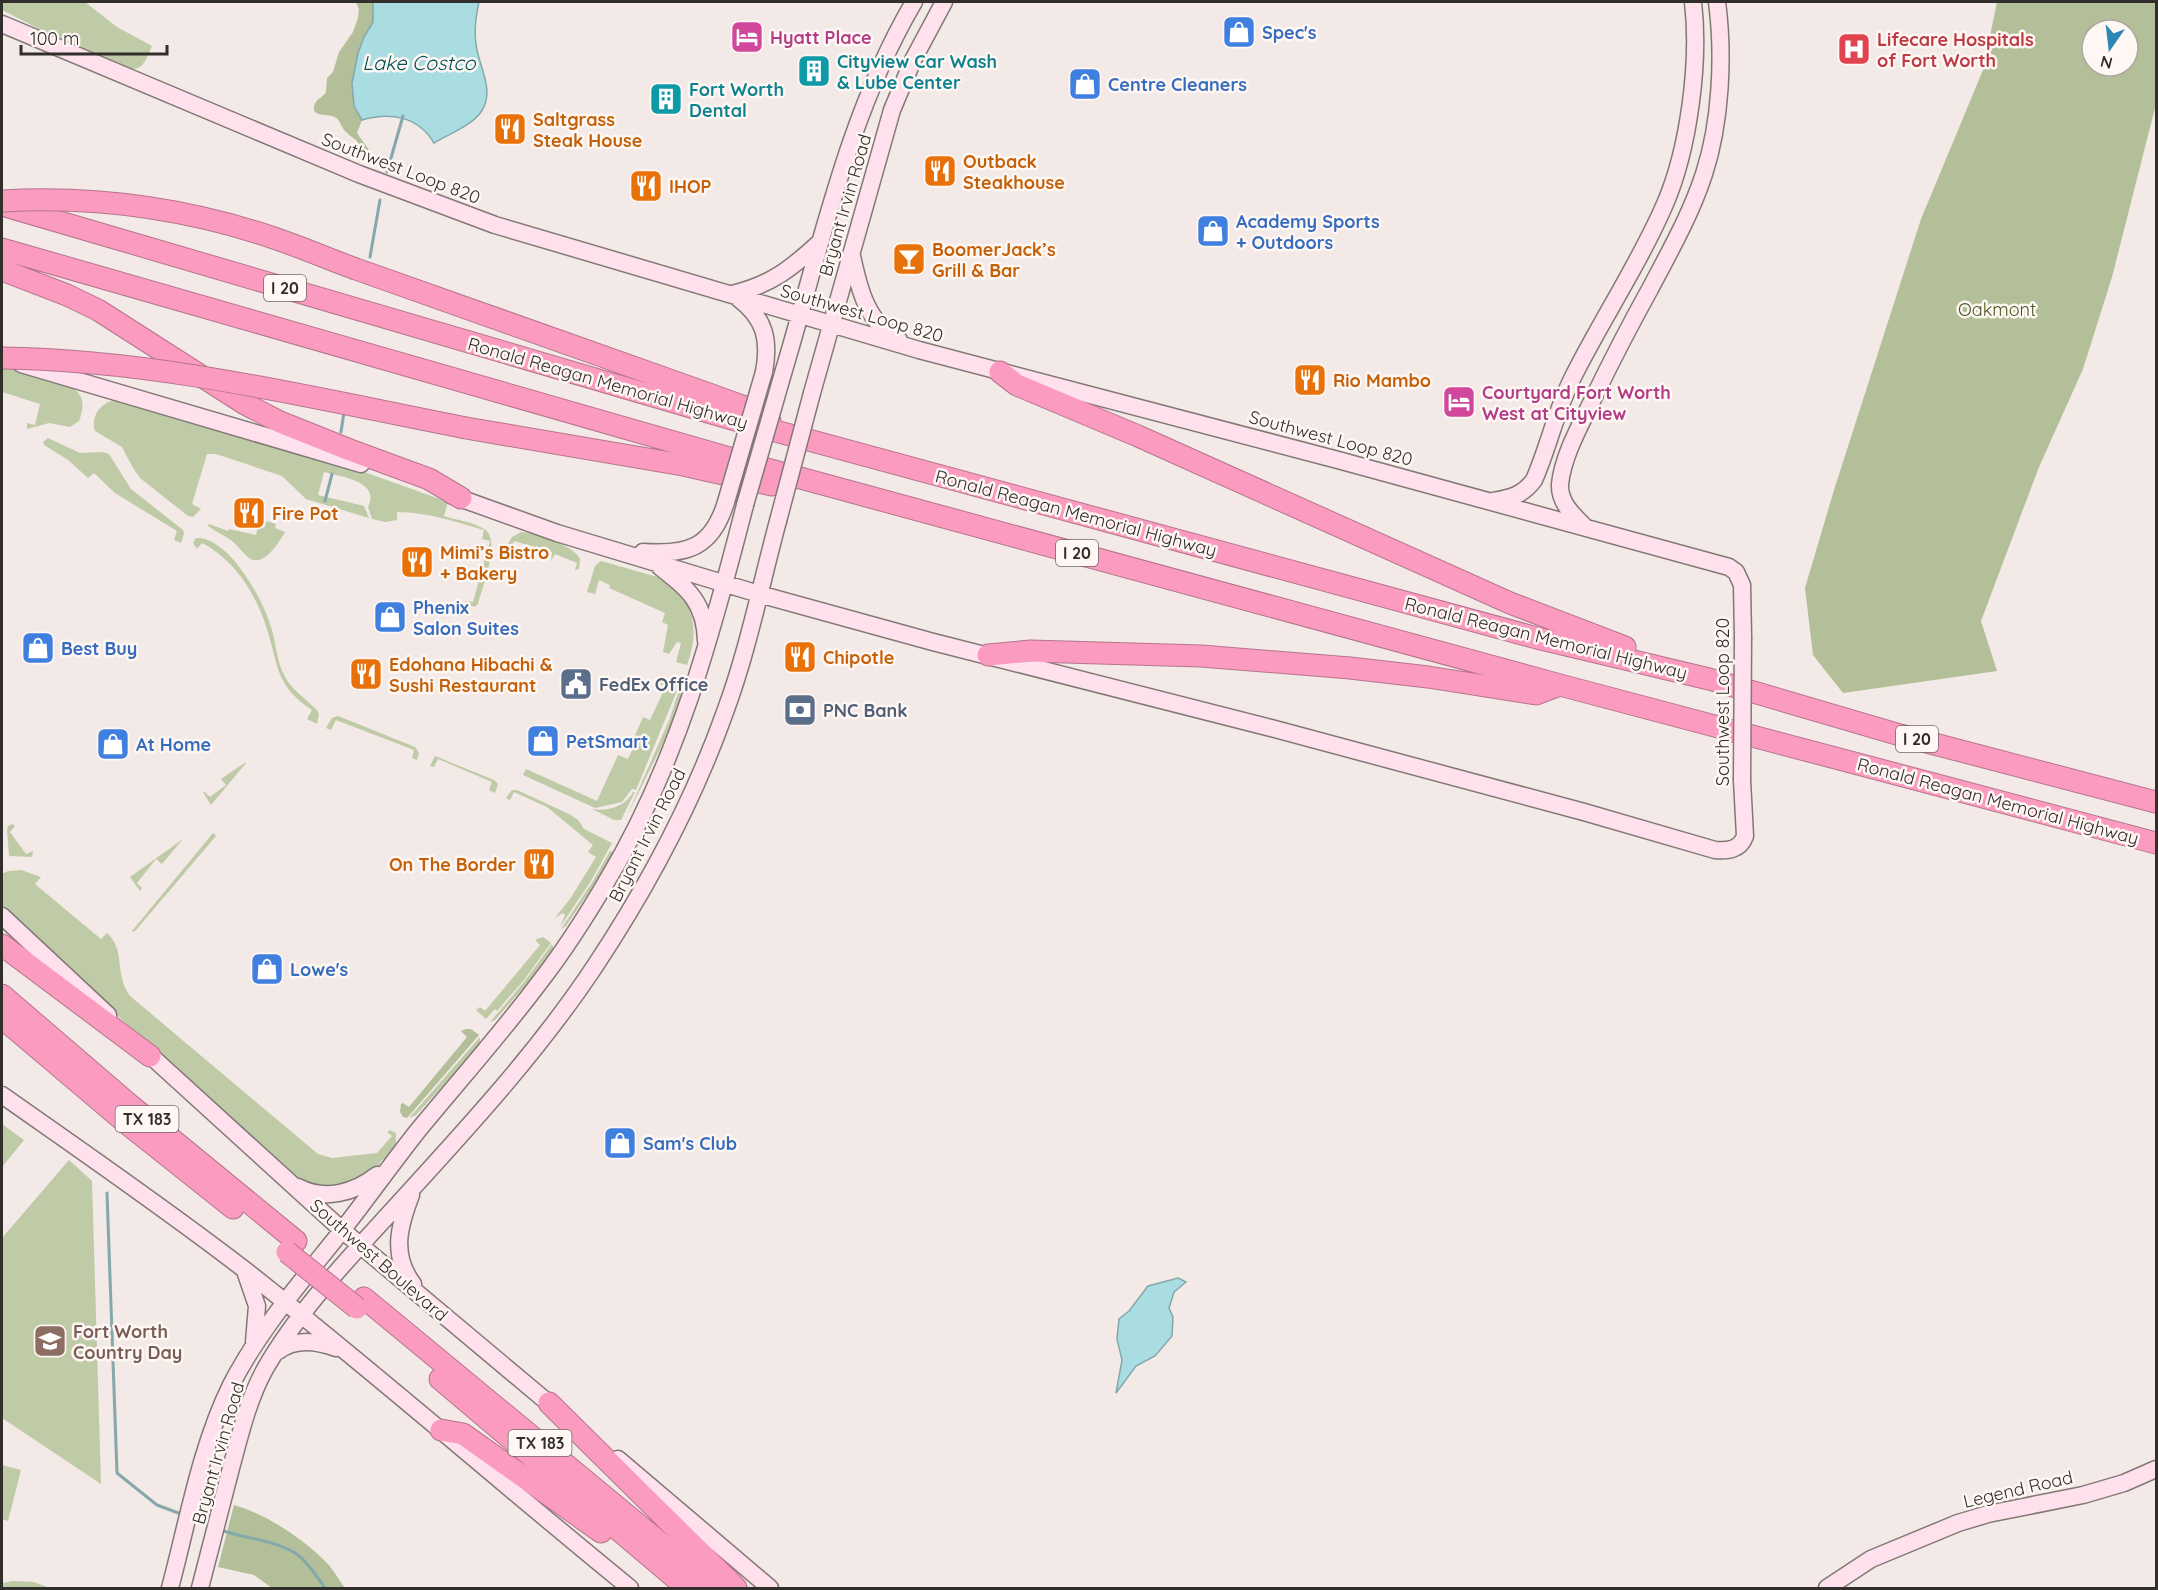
<svg xmlns="http://www.w3.org/2000/svg" width="2158" height="1590" font-family="Quicksand,sans-serif">
	<style>
		.green { fill: #bfcaa7 }
		.forest { fill: #b3bf98; fill-rule: evenodd }
		.water { fill: #a9dde1; stroke: #85a8ab; stroke-width: 1.5 }
		.lines { fill: none; stroke-linecap: round; stroke-linejoin: round }
		.stream { stroke: #85a8ab; stroke-width: 3 }
		.secondary-casing { stroke: #827976; stroke-width: 19 }
		.highway-casing { stroke: #b5758c; stroke-width: 23 }
		.secondary { stroke: #fee1ec; stroke-width: 16 }
		.highway { stroke: #fc9bc0; stroke-width: 21 }
		.secondary-bridge-casing { stroke: #827976; stroke-width: 19; stroke-linecap: butt }
		.highway-bridge-casing { stroke: #b5758c; stroke-width: 23; stroke-linecap: butt }
		.secondary-bridge { stroke: #fee1ec; stroke-width: 16 }
		.highway-bridge { stroke: #fc9bc0; stroke-width: 21 }
		.labels { text-anchor: middle; dominant-baseline: central; stroke-width: 5; stroke-linejoin: round; paint-order: stroke }
		.shield { fill: #fff7f4; stroke: #6f6a68; stroke-width: 1.5 }
		.shield-label { font-size: 16px; font-weight: bold; fill: #312e2c }
		.shop-label { font-size: 18px; font-weight: bold; fill: #366cbe; stroke: #fff7f4; text-anchor: start }
		.hotel-label { font-size: 18px; font-weight: bold; fill: #b23c85; stroke: #fff7f4; text-anchor: start }
		.health-label { font-size: 18px; font-weight: bold; fill: #be3a42; stroke: #fff7f4; text-anchor: start }
		.culture-label { font-size: 18px; font-weight: bold; fill: #0d838f; stroke: #fff7f4; text-anchor: start }
		.food-label { font-size: 18px; font-weight: bold; fill: #c56008; stroke: #fff7f4; text-anchor: start }
		.street-label { font-size: 18px; fill: #312e2c; stroke: #fff7f4 }
		.park-label { font-size: 18px; fill: #49581d; stroke: #fff7f4 }
		.service-label { font-size: 18px; font-weight: bold; fill: #4e5e75; stroke: #fff7f4; text-anchor: start }
		.education-label { font-size: 18px; font-weight: bold; fill: #785e54; stroke: #fff7f4; text-anchor: start }
		.water-label { font-size: 20px; font-style: italic; fill: #005055; stroke: #fff7f4 }
	</style>
	<rect width="100%" height="100%" fill="#f3e9e6"/>
	<path class="green" d="M2,2H85L117,27L152,46C147,57 144,71 129,69L55,37L2,10Z
		M2,366L73,388C85,397 84,408 79,421L70,427L49,423L27,429V423L35,425L40,404L2,392Z
		M117,400L342,464L448,502L444,516C456,520 473,522 484,529C502,539 482,588 478,604L475,607L468,605L465,601L473,602L490,541L482,539L484,530C456,522 427,512 397,512V520L385,522L372,519L368,507C381,481 341,477 324,472L318,495L364,506L369,518L306,499L282,476L216,454H207L192,504L201,509L193,517L188,516L140,478L133,468L122,447L95,431C90,416 102,401 117,400Z
		M48,438L80,453L103,452L109,454L131,489L183,530L184,534L181,543L174,540L177,531L115,493L94,473L88,478L68,460L44,445L43,442Z
		M267,521L276,524L275,528L285,532C279,542 264,568 249,558C243,553 238,546 232,541C224,535 214,531 207,525L209,524L228,531L229,529L256,535L258,527L264,528Z
		M521,532C534,532 575,546 580,559L579,569L575,570L577,563L555,554L551,561L552,552L514,541L512,549H509L508,544L512,537Z
		M196,538C228,536 262,598 270,624C276,640 276,658 283,673C291,690 304,697 317,710L319,714L317,724L307,719L312,710C275,685 279,667 267,629C256,594 235,560 202,543L197,549L193,543Z
		M601,561L661,578L688,600L686,602C697,623 695,643 687,665L676,662L681,643L677,642L669,654L663,652L668,625L662,622L665,613L609,588L610,585L599,580L595,594L587,592L595,566Z
		M663,679L679,683L676,693L636,790L632,789L622,802L595,808L523,775L526,769L597,801L618,755L628,759L635,744L632,742L643,717L650,720L665,688L659,683Z
		M681,684L684,690L676,717L626,818L670,718Z
		M338,716L415,747L419,753L417,760L412,758L414,750L336,720L331,730L326,728L332,718Z
		M435,756L494,780L498,784L495,793L489,790L492,782L438,759L434,767L430,766Z
		M246,762V763L211,805L203,792H205L210,797L226,785L221,779Z
		M512,790H517L571,815L578,820L584,829L612,843L591,881L560,927L565,915L562,913L554,919L570,899L596,857L588,852L593,845L547,807L514,792L510,800L506,798Z
		M633,792H635L621,820H614L592,809C608,812 626,806 633,792Z
		M12,824L15,826L10,832L26,854L33,851L32,857L9,856L7,830L8,826Z
		M213,833L216,836L136,930L133,932L132,931Z
		M183,839L162,864L156,859L137,883L142,888L140,891L130,877Z
		M610,851L615,852V854L566,926L561,929L593,881Z
		M21,870L41,877L35,884L101,939L107,933C126,950 114,974 130,996L318,1154L332,1158L377,1153L392,1136L387,1132L390,1130L396,1133V1146L387,1157L381,1161L377,1169L349,1186L312,1187L291,1176L2,909V874L8,871Z
		M543,937L551,943L524,980L497,1011L495,1009L486,1019L476,1010L480,1007L485,1011L540,945L535,940Z
		M552,944L554,949L552,955L495,1020L490,1022L524,982Z
		M480,1037V1045L416,1115L409,1118Z
		M2,1124L24,1140L2,1167Z
		M69,1160L92,1181L101,1484L2,1418V1238Z
		M2,1465L21,1470L8,1521L2,1519Z
		M13,1581L34,1582L50,1588H2V1583Z"/>
	<path class="forest" d="M356,2H373V22L364,37L358,53L352,83L354,106L362,120L357,133L369,150L368,159L364,161L360,158C361,137 355,142 345,131C340,125 340,118 332,116C325,114 321,117 314,111C313,99 321,100 326,92L327,78L333,72L339,52L353,32L358,18L359,9Z
		M1997,2H2156V104L2112,277L2083,369L2039,467L1981,621L1997,671L1843,693L1813,655L1805,588L1834,490L1921,219L1983,70ZM2092,30H2128V66H2092Z
		M466,1029H471L479,1035L407,1118L403,1117L400,1112L401,1104L403,1103L409,1107L467,1037L461,1031Z
		M234,1505C266,1514 302,1538 326,1562C333,1569 339,1580 345,1588H272L254,1575L218,1567Z"/>
	<path class="water" d="M373,2H479C476,15 474,30 476,44C478,65 496,91 481,112C471,126 449,134 434,143C418,116 390,112 362,120L354,106L352,83L358,53L364,37L373,22Z
		M1178,1278L1186,1282L1174,1292L1169,1308L1173,1317L1172,1336L1155,1356L1136,1366L1116,1393L1122,1360L1117,1339L1119,1319L1129,1311L1148,1286Z"/>
	<g class="lines">
		<path class="stream" d="M387,172L403,116
			M370,257L380,200
			M341,432L344,412
			M325,501L332,474
			M107,1193L117,1473L157,1505L181,1514
			M193,1519L209,1525
			M221,1530C245,1539 277,1540 298,1555C309,1564 317,1577 325,1588"/>
		<g class="secondary-casing">
			<path id="secondary" d="M2,24L359,174L495,225L919,350L1338,460L1729,567L1736,572L1742,585L1743,637
				M852,256C859,289 867,323 899,340
				M732,294C771,285 792,268 821,241
				M738,298C765,318 770,340 764,372
				M21,364L361,464
				M784,370C821,246 848,114 914,2
				M812,393L892,110L913,60L944,2
				M451,495L557,533L759,594L933,642L1271,728L1584,812L1715,850C1728,851 1740,850 1745,836L1742,780
				M1493,501C1511,498 1523,495 1534,480C1549,446 1556,410 1573,377C1602,319 1639,264 1665,204C1689,148 1700,62 1693,2
				M1584,526C1572,514 1559,502 1560,484C1563,455 1581,424 1593,399C1611,362 1630,325 1650,289C1670,251 1691,214 1704,174C1721,122 1724,55 1717,2
				M643,552C688,555 712,548 726,502
				M660,567C688,589 705,602 706,641
				M2,916L108,1015
				M141,1047L342,1230L558,1411
				M2,1095C83,1152 166,1209 245,1270C376,1373 501,1483 630,1588
				M298,1187C325,1201 354,1193 377,1175
				M411,1195C399,1226 391,1255 413,1284
				M246,1274L257,1306L254,1342
				M278,1351C296,1338 316,1341 336,1348
				M618,1459L770,1588
				M170,1588C188,1521 200,1448 231,1385C260,1329 301,1282 340,1233C366,1200 390,1166 416,1133C457,1083 500,1035 539,983C564,951 587,915 608,879C677,764 712,634 745,505
				M200,1588C210,1548 221,1508 231,1468C240,1435 248,1400 265,1369C297,1313 346,1261 389,1214C461,1135 536,1055 595,966C648,886 693,802 725,712C748,650 761,584 778,521
				M1827,1588L1871,1559L1958,1523L1988,1514L2083,1495L2124,1483L2156,1469"/>
		</g>
		<g class="highway-casing">
			<path id="highway" d="M2,205L735,420L1537,638L1709,679L1900,735L2156,802
				M2,249L771,470L1560,685L2156,843
				M356,269L709,394L742,406L770,421
				M2,270L67,295L98,310L245,404L280,422L350,450L429,479L461,498
				M1000,372L1017,385L1138,436L1510,603L1625,647
				M466,428L683,465L772,485
				M988,655L1031,651L1201,656L1350,668L1428,677L1536,694L1560,685
				M2,945L150,1056
				M2,995L130,1105L296,1241
				M2,1018L125,1122L233,1208
				M364,1298L715,1588
				M440,1379L687,1588
				M549,1403L736,1588
				M441,1430L463,1434L601,1532"/>
		</g>
		<use href="#secondary" class="secondary"/>
		<use href="#highway" class="highway"/>
		<g class="secondary-bridge-casing">
			<path id="secondary-bridge" d="M726,502L764,372
				M745,505L784,370
				M778,521L812,393
				M1742,780L1743,637"/>
		</g>
		<g class="highway-bridge-casing">
			<path id="highway-bridge" d="M2,201C90,196 181,208 265,235C296,245 326,258 356,269
				M2,358C159,360 312,398 466,428
				M287,1252L357,1308"/>
		</g>
		<use href="#secondary-bridge" class="secondary-bridge"/>
		<use href="#highway-bridge" class="highway-bridge"/>
	</g>
	<defs>
		<g id="shop-square" transform="scale(1.725)"><rect x="-9" y="-9" width="18" height="18" rx="4" fill="#3f7fe0" stroke="#fff7f4"/><path d="M-5-2.5h2.3a2.7 3.5 0 0 1 5.4 0H5L5.5 6h-11ZM-1.5-2.5h3a1.5 2.3 0 0 0-3 0Z" fill="#fff"/></g>
		<g id="hotel-square" transform="scale(1.725)"><rect x="-9" y="-9" width="18" height="18" rx="4" fill="#d1479c" stroke="#fff7f4"/><path d="M-6-4.5h1.5V1H6V5H4.5V3h-9V5H-6ZM-4 0a1.8 1.8 0 1 1 3.6 0ZM.5 0V-2.5h3Q6-2.5 6 0Z" fill="#fff"/></g>
		<g id="hospital-square" transform="scale(1.725)"><rect x="-9" y="-9" width="18" height="18" rx="4" fill="#e0444e" stroke="#fff7f4"/><path d="M-5-5h3v3.5h4V-5h3V5h-3V1.5h-4V5h-3Z" fill="#fff"/></g>
		<g id="building-square" transform="scale(1.725)"><rect x="-9" y="-9" width="18" height="18" rx="4" fill="#0f9aa8" stroke="#fff7f4"/><path d="M-4-6H4V6H1V3H-1V6H-4ZM-2.5-4.3h1.7v1.8h-1.7ZM.8-4.3h1.7v1.8H.8ZM-2.5-1h1.7V.8h-1.7ZM.8-1h1.7V.8H.8Z" fill="#fff"/></g>
		<g id="restaurant-square" transform="scale(1.725)"><rect x="-9" y="-9" width="18" height="18" rx="4" fill="#e8710a" stroke="#fff7f4"/><path d="M-5-6h1v4h1v-4h1v4h1v-4h1v5L-1.5 .5V6h-2V.5L-5-1ZM5-6V6H3V1.5H1.5Q1.5-4 5-6Z" fill="#fff"/></g>
		<g id="bar-square" transform="scale(1.725)"><rect x="-9" y="-9" width="18" height="18" rx="4" fill="#e8710a" stroke="#fff7f4"/><path d="M-6-5H6L.8 .8V4.5H3.5V6h-7V4.5H-.8V.8Z" fill="#fff"/></g>
		<g id="civic-square" transform="scale(1.725)"><rect x="-9" y="-9" width="18" height="18" rx="4" fill="#5c6f8a" stroke="#fff7f4"/><path d="M-.6-6.5H3V-4.5H.6V-3L4-1V1h2V6H-6V1h2V-1L-.6-3ZM-1.2 2.5V6h2.4V2.5Z" fill="#fff"/></g>
		<g id="bank-square" transform="scale(1.725)"><rect x="-9" y="-9" width="18" height="18" rx="4" fill="#5c6f8a" stroke="#fff7f4"/><path d="M-6-4H6V4H-6ZM0-2.3a2.3 2.3 0 1 0 0 4.6a2.3 2.3 0 1 0 0-4.6Z" fill="#fff"/></g>
		<g id="school-square" transform="scale(1.725)"><rect x="-9" y="-9" width="18" height="18" rx="4" fill="#8d6e63" stroke="#fff7f4"/><path d="M0-5L7-2L0 1L-7-2ZM-4 1L0 2.5L4 1V4Q0 6-4 4Z" fill="#fff"/></g>
	</defs>
	<g fill-rule="evenodd">
		<use href="#shop-square" x="1239" y="32"/>
		<use href="#hotel-square" x="747" y="37"/>
		<use href="#hospital-square" x="1854" y="49"/>
		<use href="#building-square" x="814" y="71"/>
		<use href="#shop-square" x="1085" y="84"/>
		<use href="#building-square" x="666" y="99"/>
		<use href="#restaurant-square" x="510" y="129"/>
		<use href="#restaurant-square" x="940" y="171"/>
		<use href="#restaurant-square" x="646" y="186"/>
		<use href="#shop-square" x="1213" y="231"/>
		<use href="#bar-square" x="909" y="259"/>
		<use href="#restaurant-square" x="1310" y="380"/>
		<use href="#hotel-square" x="1459" y="402"/>
		<use href="#restaurant-square" x="249" y="513"/>
		<use href="#restaurant-square" x="417" y="562"/>
		<use href="#shop-square" x="390" y="617"/>
		<use href="#shop-square" x="38" y="648"/>
		<use href="#restaurant-square" x="800" y="657"/>
		<use href="#restaurant-square" x="366" y="674"/>
		<use href="#civic-square" x="576" y="684"/>
		<use href="#bank-square" x="800" y="710"/>
		<use href="#shop-square" x="543" y="741"/>
		<use href="#shop-square" x="113" y="744"/>
		<use href="#restaurant-square" x="539" y="864"/>
		<use href="#shop-square" x="267" y="969"/>
		<use href="#shop-square" x="620" y="1143"/>
		<use href="#school-square" x="50" y="1341"/>
	</g>
	<g class="labels">
		<g class="shield">
			<rect x="264" y="275" width="42" height="26" rx="4.5"/>
			<rect x="1056" y="540" width="42" height="26" rx="4.5"/>
			<rect x="1896" y="726" width="42" height="26" rx="4.5"/>
			<rect x="115.5" y="1106" width="63" height="26" rx="4.5"/>
			<rect x="508.5" y="1430" width="63" height="26" rx="4.5"/>
		</g>
		<g class="shield-label">
			<text x="285" y="288">I 20</text>
			<text x="1077" y="553">I 20</text>
			<text x="1917" y="739">I 20</text>
			<text x="147" y="1119">TX 183</text>
			<text x="540" y="1443">TX 183</text>
		</g>
		<g class="shop-label">
			<text x="1262" y="32">Spec's</text>
			<text x="1108" y="84">Centre Cleaners</text>
			<text x="1236" y="221">Academy Sports<tspan x="1236" dy="21">+ Outdoors</tspan></text>
			<text x="413" y="607">Phenix<tspan x="413" dy="21">Salon Suites</tspan></text>
			<text x="61" y="648">Best Buy</text>
			<text x="566" y="741">PetSmart</text>
			<text x="136" y="744">At Home</text>
			<text x="290" y="969">Lowe's</text>
			<text x="643" y="1143">Sam's Club</text>
		</g>
		<g class="hotel-label">
			<text x="770" y="37">Hyatt Place</text>
			<text x="1482" y="392">Courtyard Fort Worth<tspan x="1482" dy="21">West at Cityview</tspan></text>
		</g>
		<g class="health-label">
			<text x="1877" y="39">Lifecare Hospitals<tspan x="1877" dy="21">of Fort Worth</tspan></text>
		</g>
		<g class="culture-label">
			<text x="837" y="61">Cityview Car Wash<tspan x="837" dy="21">&amp; Lube Center</tspan></text>
			<text x="689" y="89">Fort Worth<tspan x="689" dy="21">Dental</tspan></text>
		</g>
		<g class="food-label">
			<text x="533" y="119">Saltgrass<tspan x="533" dy="21">Steak House</tspan></text>
			<text x="963" y="161">Outback<tspan x="963" dy="21">Steakhouse</tspan></text>
			<text x="669" y="186">IHOP</text>
			<text x="932" y="249">BoomerJack’s<tspan x="932" dy="21">Grill &amp; Bar</tspan></text>
			<text x="1333" y="380">Rio Mambo</text>
			<text x="272" y="513">Fire Pot</text>
			<text x="440" y="552">Mimi’s Bistro<tspan x="440" dy="21">+ Bakery</tspan></text>
			<text x="823" y="657">Chipotle</text>
			<text x="389" y="664">Edohana Hibachi &amp;<tspan x="389" dy="21">Sushi Restaurant</tspan></text>
			<text x="516" y="864" text-anchor="end">On The Border</text>
		</g>
		<g class="street-label">
			<text transform="translate(401 168) rotate(21)">Southwest Loop 820</text>
			<text transform="translate(845 205) rotate(-74)">Bryant Irvin Road</text>
			<text transform="translate(862 313) rotate(16)">Southwest Loop 820</text>
			<text transform="translate(608 383) rotate(16)">Ronald Reagan Memorial Highway</text>
			<text transform="translate(1331 438) rotate(15)">Southwest Loop 820</text>
			<text transform="translate(1076 513) rotate(15)">Ronald Reagan Memorial Highway</text>
			<text transform="translate(1546 638) rotate(14)">Ronald Reagan Memorial Highway</text>
			<text transform="translate(1722 702) rotate(-90)">Southwest Loop 820</text>
			<text transform="translate(1998 801) rotate(15)">Ronald Reagan Memorial Highway</text>
			<text transform="translate(647 835) rotate(-63)">Bryant Irvin Road</text>
			<text transform="translate(379 1260) rotate(41)">Southwest Boulevard</text>
			<text transform="translate(218 1453) rotate(-74)">Bryant Irvin Road</text>
			<text transform="translate(2018 1489) rotate(-13)">Legend Road</text>
		</g>
		<g class="park-label">
			<text x="1997" y="309">Oakmont</text>
		</g>
		<g class="service-label">
			<text x="599" y="684">FedEx Office</text>
			<text x="823" y="710">PNC Bank</text>
		</g>
		<g class="education-label">
			<text x="73" y="1331">Fort Worth<tspan x="73" dy="21">Country Day</tspan></text>
		</g>
		<g class="water-label">
			<text x="419" y="62">Lake Costco</text>
		</g>
	</g>
	<rect width="2158" height="1590" fill="none" stroke="#312e2c" stroke-width="6"/>
	<g transform="translate(2110 48) rotate(194)"><circle r="28" fill="#fff7f4" stroke="#ada7a4" stroke-width="1.5"/>
	<path d="M0-4.5L10 22L0 15L-10 22Z" fill="#2c86b4"/>
	<text y="-9" font-size="16" font-weight="bold" text-anchor="middle" fill="#312e2c">N</text>
	</g>
	<path d="M21 45v9h146v-9" fill="none" stroke="#312e2c" stroke-width="3"/>
	<text x="30" y="45" font-size="18" fill="#312e2c" stroke="#fff7f4" stroke-width="4.5" paint-order="stroke">100 m</text>
</svg>
